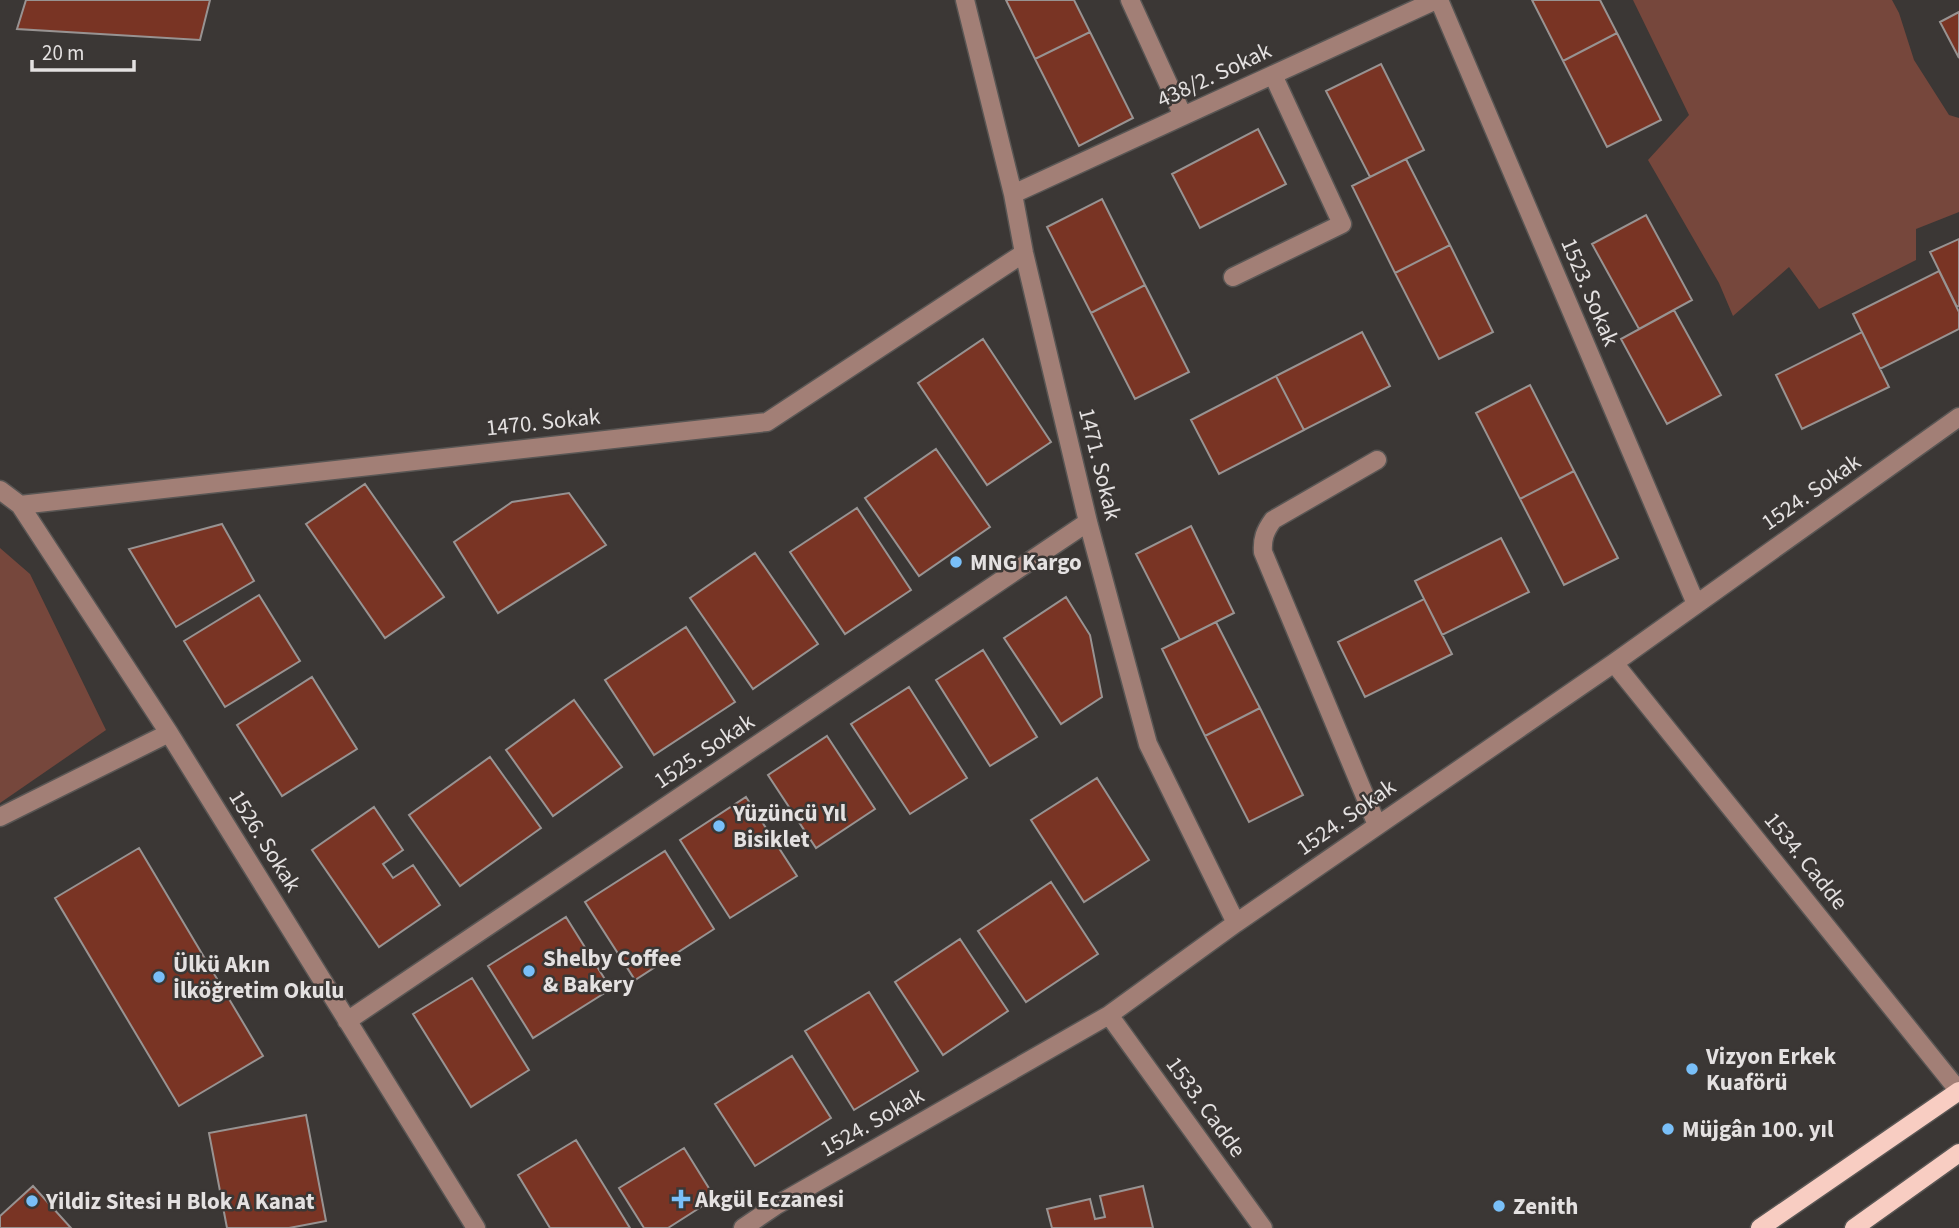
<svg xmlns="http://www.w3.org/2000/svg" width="1959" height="1228" font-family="'Source Sans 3',sans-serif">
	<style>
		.green { fill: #76473c }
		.building { fill: #793424; stroke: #989392; stroke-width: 2 }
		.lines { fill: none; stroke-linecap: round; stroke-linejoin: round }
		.minor-casing { stroke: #595654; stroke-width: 21 }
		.major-casing { stroke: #595654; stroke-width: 21 }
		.minor { stroke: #a27f76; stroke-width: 18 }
		.major { stroke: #f8cdc2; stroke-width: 18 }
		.poi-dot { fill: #79bff8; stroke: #3b3735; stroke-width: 2.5 }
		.labels { text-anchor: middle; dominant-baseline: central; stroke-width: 5; stroke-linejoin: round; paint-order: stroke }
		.street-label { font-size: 23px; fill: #e4e1e1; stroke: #3b3735 }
		.poi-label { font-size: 23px; font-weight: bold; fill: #e4e1e1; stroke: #3b3735; text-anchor: start }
	</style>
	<rect width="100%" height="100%" fill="#3b3735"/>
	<path class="green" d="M1633,0H1892L1899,13L1914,60L1949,115L1959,118V212L1916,229V260L1819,309L1789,267L1733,316L1719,283L1648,160L1689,115Z
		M0,548L30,574L106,730L0,803Z"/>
	<path class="building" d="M26,0H210L200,40L17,29Z
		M1006,0H1074L1090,32L1035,59Z
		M1532,0H1600L1617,33L1563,61Z
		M1959,12V58L1940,22Z
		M1090,32L1133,118L1079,146L1035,59Z
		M1617,33L1661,120L1607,147L1563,61Z
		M1381,64L1424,150L1370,177L1326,91Z
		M1258,129L1286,184L1200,228L1172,174Z
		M1406,159L1450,245L1395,273L1352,186Z
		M1102,199L1145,285L1091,313L1047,227Z
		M1646,215L1692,300L1639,329L1592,244Z
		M1959,239V306L1957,307L1930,252Z
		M1450,245L1493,332L1439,359L1395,273Z
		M1939,271L1959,312V329L1880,369L1853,314Z
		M1145,285L1189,372L1135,399L1091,313Z
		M1674,310L1721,395L1667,424L1621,339Z
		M1362,332L1390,386L1304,430L1276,376Z
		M1862,332L1889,387L1802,429L1776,375Z
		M983,339L1051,442L987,485L918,383Z
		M1276,376L1304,430L1219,474L1191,420Z
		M1530,385L1574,471L1520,499L1476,413Z
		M936,449L990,527L919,576L865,498Z
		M1574,471L1618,558L1564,585L1520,499Z
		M365,484L444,597L385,638L306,524Z
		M569,493L606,545L498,613L454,542L512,502Z
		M857,508L911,590L845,634L790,552Z
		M222,524L254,581L176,627L129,549Z
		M1191,526L1234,613L1180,640L1136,554Z
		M1501,538L1529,592L1442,635L1415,581Z
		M755,553L818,644L753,689L690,598Z
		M259,595L300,661L225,707L184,641Z
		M1066,597L1090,635L1102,697L1061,724L1004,638Z
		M1424,599L1452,654L1365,697L1338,642Z
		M1216,622L1260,708L1205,736L1162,649Z
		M686,627L735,702L654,755L605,680Z
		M983,650L1037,737L990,766L936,680Z
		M312,677L357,749L282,796L237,725Z
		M909,687L967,778L910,814L851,724Z
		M574,700L622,767L553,816L506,750Z
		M1260,708L1303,795L1249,822L1205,736Z
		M827,736L875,809L816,848L768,775Z
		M490,757L541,828L460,886L409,815Z
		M1097,778L1149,860L1084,902L1031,820Z
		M746,797L797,876L730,918L680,840Z
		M374,807L403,850L383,864L393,878L413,865L440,905L379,947L312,850Z
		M139,848L263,1056L179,1106L55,898Z
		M665,851L714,929L635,980L585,902Z
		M1051,882L1098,954L1026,1002L978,931Z
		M566,917L611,989L533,1038L488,966Z
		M960,939L1008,1011L943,1055L895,982Z
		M472,978L529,1070L471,1107L413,1014Z
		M869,992L918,1071L854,1110L805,1031Z
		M792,1056L831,1118L755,1166L715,1104Z
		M306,1115L326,1221L289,1228H227L209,1133Z
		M576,1140L630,1228H550L518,1175Z
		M684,1148L715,1198L668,1228H644L619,1188Z
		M33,1186L71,1228H0V1216Z
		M1143,1186L1153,1228H1052L1047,1209L1090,1199L1095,1219L1105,1217L1100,1196Z"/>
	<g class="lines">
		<g class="minor-casing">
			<path id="minor" d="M965,0L1013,194L1024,253L1088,522L1148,744L1236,923
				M1130,0L1183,116
				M1439,0L1696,604
				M1013,194L1436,0
				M1233,277L1342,224L1273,75
				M1377,460L1273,520C1265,531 1262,539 1263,552L1377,825
				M0,490L20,505L169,733L476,1228
				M20,505L767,422L1024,253
				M1614,663L1959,1091
				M0,817L169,733
				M1109,1015L1263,1228
				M347,1021L1088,522
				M743,1228L775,1206L1109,1015L1236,923L1614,663L1959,417"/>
		</g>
		<g class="major-casing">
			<path id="major" d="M1760,1228L1959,1091
				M1854,1228L1959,1153"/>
		</g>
		<use href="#minor" class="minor"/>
		<use href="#major" class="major"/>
	</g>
	<g class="poi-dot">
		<circle cx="956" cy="562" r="7"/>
		<circle cx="719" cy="826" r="7"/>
		<circle cx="529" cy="971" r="7"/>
		<circle cx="159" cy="977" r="7"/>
		<circle cx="1692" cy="1069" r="7"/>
		<circle cx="1668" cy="1129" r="7"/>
		<path d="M677.5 1188.5h7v7h7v7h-7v7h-7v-7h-7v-7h7z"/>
		<circle cx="32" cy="1201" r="7"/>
		<circle cx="1499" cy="1206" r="7"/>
	</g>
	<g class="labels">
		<g class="street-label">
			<text transform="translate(1214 75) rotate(-25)">438/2. Sokak</text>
			<text transform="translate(1590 292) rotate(67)">1523. Sokak</text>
			<text transform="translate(543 422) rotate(-6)">1470. Sokak</text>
			<text transform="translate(1100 464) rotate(76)">1471. Sokak</text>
			<text transform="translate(1811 492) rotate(-35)">1524. Sokak</text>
			<text transform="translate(704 751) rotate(-34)">1525. Sokak</text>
			<text transform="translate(1346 817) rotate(-35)">1524. Sokak</text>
			<text transform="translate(265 841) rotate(58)">1526. Sokak</text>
			<text transform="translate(1806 861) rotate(51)">1534. Cadde</text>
			<text transform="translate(1206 1107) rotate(54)">1533. Cadde</text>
			<text transform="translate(872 1122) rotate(-30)">1524. Sokak</text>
		</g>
		<g class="poi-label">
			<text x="970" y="562">MNG Kargo</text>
			<text x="733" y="813">Yüzüncü Yıl<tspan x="733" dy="26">Bisiklet</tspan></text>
			<text x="543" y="958">Shelby Coffee<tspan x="543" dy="26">&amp; Bakery</tspan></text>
			<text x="173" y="964">Ülkü Akın<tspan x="173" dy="26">İlköğretim Okulu</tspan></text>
			<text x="1706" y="1056">Vizyon Erkek<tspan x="1706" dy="26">Kuaförü</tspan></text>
			<text x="1682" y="1129">Müjgân 100. yıl</text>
			<text x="695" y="1199">Akgül Eczanesi</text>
			<text x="46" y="1201">Yildiz Sitesi H Blok A Kanat</text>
			<text x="1513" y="1206">Zenith</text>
		</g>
	</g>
	<path d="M32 60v10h102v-10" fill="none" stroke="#e4e1e1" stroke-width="3.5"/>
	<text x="42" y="60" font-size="21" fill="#e4e1e1" stroke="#3b3735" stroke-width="5" paint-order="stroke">20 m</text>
</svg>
